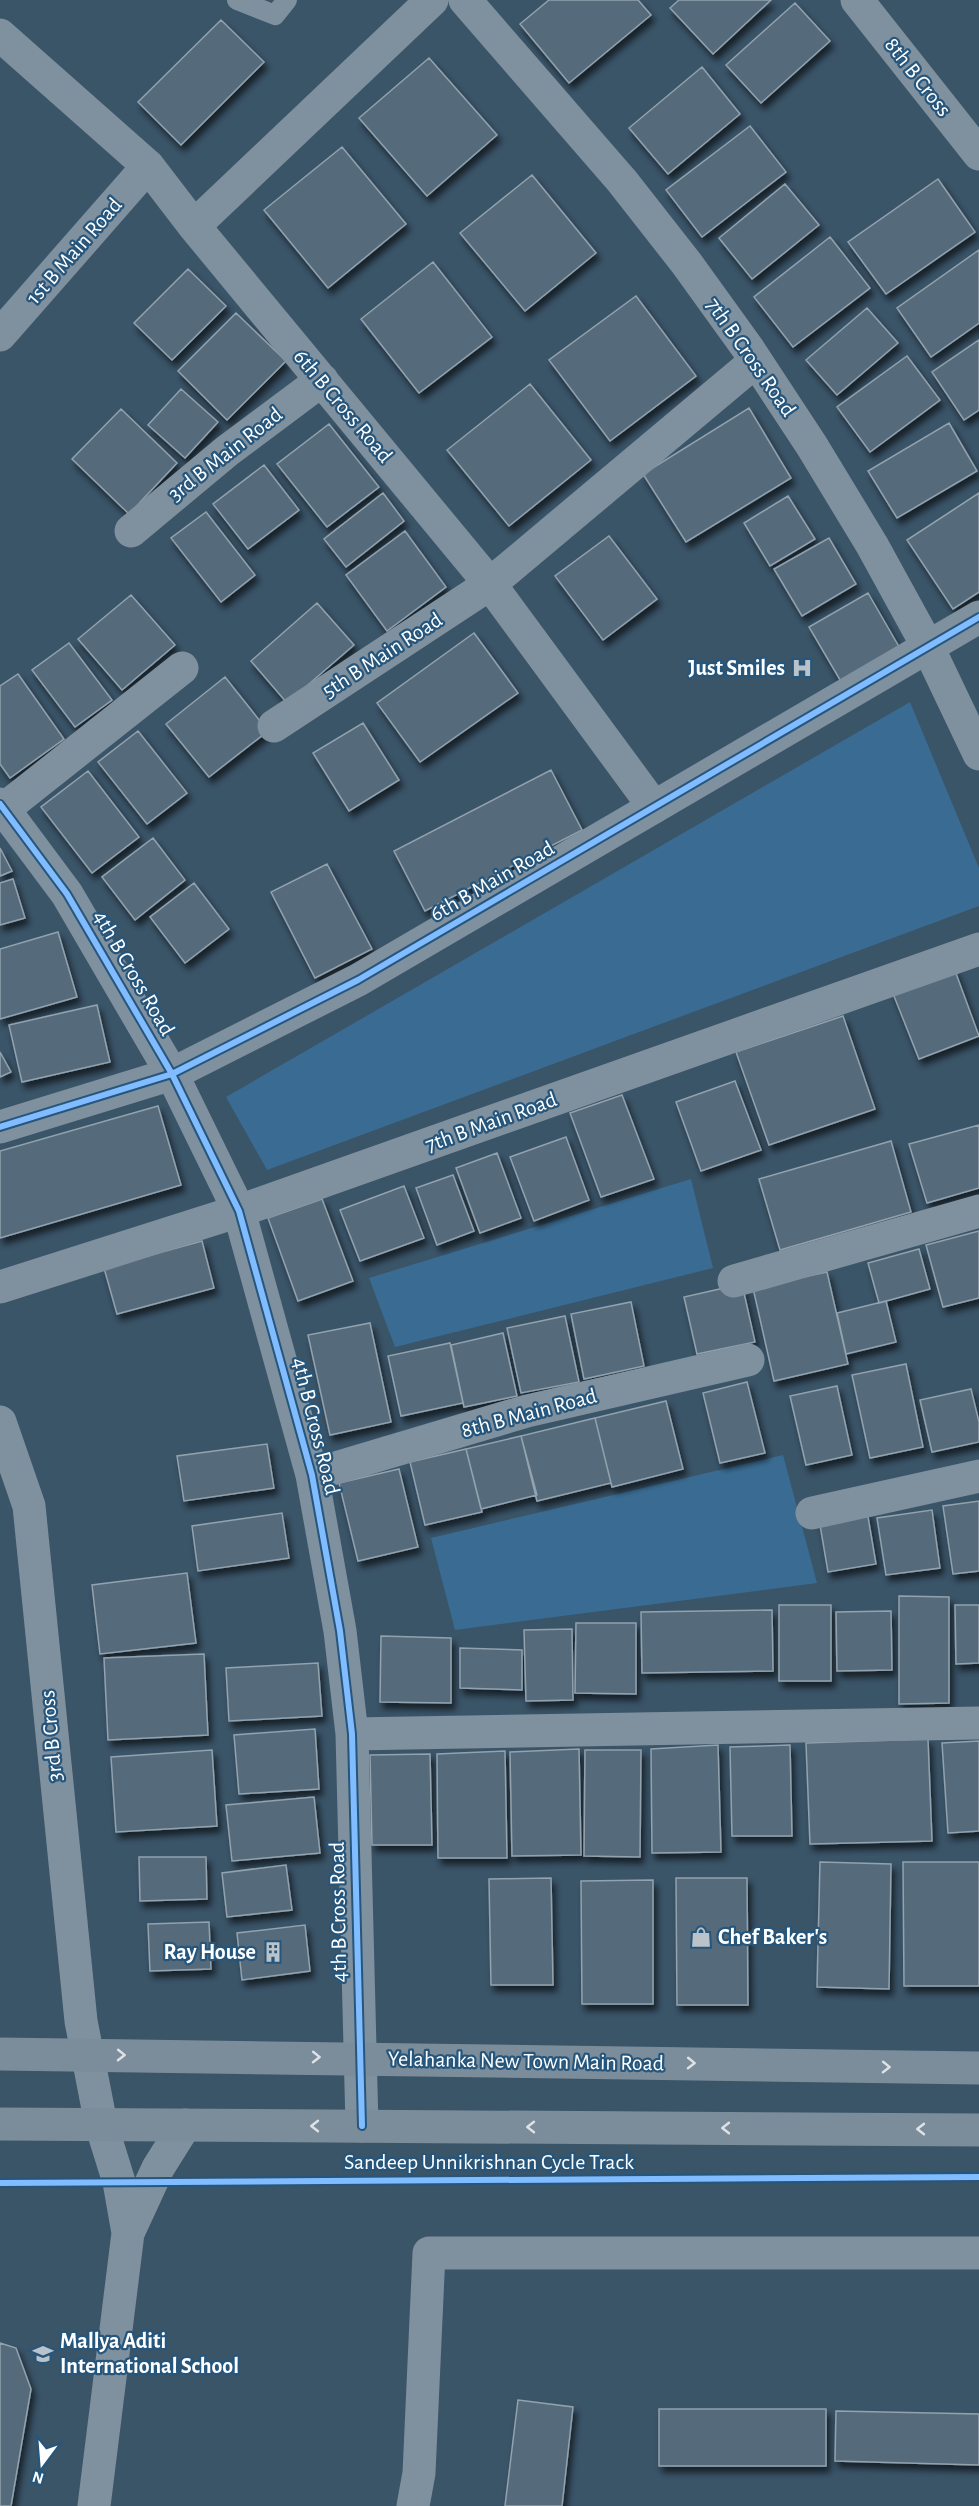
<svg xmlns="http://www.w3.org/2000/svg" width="979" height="2506" font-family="'Alegreya Sans',sans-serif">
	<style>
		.green { fill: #3a6c93 }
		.building { fill: #546a7a; stroke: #92a2ae; stroke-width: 1.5; filter: url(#shadow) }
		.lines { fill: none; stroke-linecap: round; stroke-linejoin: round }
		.service { stroke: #7f909f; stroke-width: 20 }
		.minor { stroke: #7f909f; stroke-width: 33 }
		.tertiary { stroke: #7f909f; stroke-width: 33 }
		.secondary { stroke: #7b8d9b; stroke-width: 33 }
		.cycleway-casing { stroke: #26567c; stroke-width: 10 }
		.cycleway { stroke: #80bcff; stroke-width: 6 }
		.oneway { stroke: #dee2e6 }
		.labels { text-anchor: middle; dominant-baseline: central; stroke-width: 4.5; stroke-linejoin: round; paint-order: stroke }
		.street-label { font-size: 22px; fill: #fff; stroke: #26567c }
		.poi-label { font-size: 22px; font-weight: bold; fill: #fff; stroke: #26567c; text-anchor: end }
	</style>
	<defs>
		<filter id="shadow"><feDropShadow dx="3.5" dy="6" stdDeviation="3" flood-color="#0009"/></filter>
	</defs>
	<rect width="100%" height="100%" fill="#3a5468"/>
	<path class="green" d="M910,702L979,868V906L267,1170L226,1097Z
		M691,1179L713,1268L395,1347L369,1278Z
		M783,1455L817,1583L455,1630L431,1538Z"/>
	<path class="building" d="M549,0H638L651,15L569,83L520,24Z
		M679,0H771L713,54L670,8Z
		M795,3L830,41L761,103L726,65Z
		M221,20L264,62L181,145L138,102Z
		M429,58L497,135L427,196L359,118Z
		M702,67L740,114L668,174L629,128Z
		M750,126L786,172L702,237L666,190Z
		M342,147L406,224L328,288L264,210Z
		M532,175L596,253L525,311L460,233Z
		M938,179L975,232L886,294L848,242Z
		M785,184L819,225L752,279L719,238Z
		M830,237L870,288L793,347L754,297Z
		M979,250V323L931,357L897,308Z
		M433,262L492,337L419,393L361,319Z
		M188,269L226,306L172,360L134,323Z
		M636,296L696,376L610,441L549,360Z
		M867,308L898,343L837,395L806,360Z
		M236,313L286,361L227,420L178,371Z
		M979,340V410L964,420L932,372Z
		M907,356L940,400L870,452L837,407Z
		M530,384L591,460L509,526L447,450Z
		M181,389L218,422L185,458L148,425Z
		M749,408L791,478L686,542L643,474Z
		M121,409L177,463L129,514L72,459Z
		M949,423L977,471L897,518L868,471Z
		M329,424L379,487L327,527L277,464Z
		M264,465L299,510L248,549L213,504Z
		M383,493L404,521L346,567L324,539Z
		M979,493V592L953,609L907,540Z
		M788,496L815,539L770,566L744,523Z
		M206,512L255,575L221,602L171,538Z
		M405,531L446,587L387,631L346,575Z
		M609,536L657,599L603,640L555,576Z
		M829,538L856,584L802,616L774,569Z
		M868,593L902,652L843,685L809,627Z
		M131,595L175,645L122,690L78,639Z
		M317,603L354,645L287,703L251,661Z
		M474,633L518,693L420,762L377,703Z
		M69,643L112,700L75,727L32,670Z
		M18,674L64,739L10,778L0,764V686Z
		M225,677L268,731L209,777L166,724Z
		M363,723L399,780L349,811L313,753Z
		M138,731L187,793L147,824L98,762Z
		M551,770L582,830L425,911L394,851Z
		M88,771L139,837L92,873L41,807Z
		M153,838L185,880L135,920L102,877Z
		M0,848L12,871L0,876Z
		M327,864L372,949L315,978L271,892Z
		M13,879L25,918L0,925V883Z
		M194,883L229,929L185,963L150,917Z
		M58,932L77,997L0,1019V949Z
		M954,968L979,1036L919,1059L892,991Z
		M97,1005L110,1062L22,1082L9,1025Z
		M843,1016L875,1109L769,1145L736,1052Z
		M0,1052L11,1072L0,1077Z
		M735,1081L761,1150L701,1171L676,1102Z
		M622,1095L654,1179L601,1197L570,1113Z
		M158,1106L181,1185L0,1238V1151Z
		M979,1125V1188L927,1203L909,1144Z
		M566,1137L589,1200L534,1221L510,1157Z
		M891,1141L911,1212L780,1250L759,1179Z
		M497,1153L521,1218L480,1233L456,1168Z
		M453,1175L474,1231L437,1245L416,1188Z
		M404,1186L424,1238L360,1261L340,1210Z
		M322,1199L353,1281L298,1301L268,1218Z
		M979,1231V1298L943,1307L926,1245Z
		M202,1241L214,1288L117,1314L104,1268Z
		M919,1249L930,1289L879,1303L868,1263Z
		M827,1272L848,1364L774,1381L753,1288Z
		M742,1284L755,1342L697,1354L684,1297Z
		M886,1301L896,1342L846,1354L837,1313Z
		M631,1302L644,1366L584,1379L571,1314Z
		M565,1316L579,1382L521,1393L507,1328Z
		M370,1323L391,1422L330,1435L308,1335Z
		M503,1333L517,1396L464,1407L451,1345Z
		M450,1343L463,1403L401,1416L388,1356Z
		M906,1364L923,1447L870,1458L852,1375Z
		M747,1382L765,1453L720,1463L703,1393Z
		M837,1386L852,1455L806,1465L790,1396Z
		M971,1389L979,1422V1442L932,1452L920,1400Z
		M666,1401L683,1469L612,1487L595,1418Z
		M595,1418L611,1483L537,1501L521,1436Z
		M521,1436L537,1495L481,1509L466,1449Z
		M267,1444L274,1488L184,1501L177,1456Z
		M466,1449L482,1512L425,1525L410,1462Z
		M399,1469L418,1547L358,1561L339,1483Z
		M979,1501V1571L953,1574L943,1506Z
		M932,1510L940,1568L886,1575L877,1518Z
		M867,1511L876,1564L828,1572L819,1519Z
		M282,1513L289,1558L198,1571L192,1526Z
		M187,1573L196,1643L100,1654L92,1585Z
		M899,1596L949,1597V1703L899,1704Z
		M779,1605H831V1681H779Z
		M955,1605H979V1663L956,1664Z
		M772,1610L773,1671L642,1673L641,1612Z
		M891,1611L892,1670L837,1671L836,1612Z
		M576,1623H636V1694L575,1693Z
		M572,1629L573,1700L526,1701L524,1630Z
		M381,1636L451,1638V1703L380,1702Z
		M460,1648L522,1650V1690L460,1688Z
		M204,1654L208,1735L108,1740L104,1658Z
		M318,1663L322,1716L229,1721L226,1668Z
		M315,1729L319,1789L239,1794L234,1735Z
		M928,1739L932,1841L810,1844L806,1743Z
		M979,1741V1831L948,1833L942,1743Z
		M718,1745L721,1852L652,1853L651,1749Z
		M790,1745L792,1836H732L730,1747Z
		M579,1749L581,1855L512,1856L510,1752Z
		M212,1750L217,1826L116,1832L111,1757Z
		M585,1750H641L640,1857L584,1856Z
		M505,1751L507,1858H438L437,1754Z
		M430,1754L432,1845H372L370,1755Z
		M314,1797L320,1853L232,1861L226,1805Z
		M139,1857H206L207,1899L140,1901Z
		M820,1862L891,1864L889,1989L817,1987Z
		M903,1862H979V1986H904Z
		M286,1865L292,1910L227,1917L222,1873Z
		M551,1878L553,1985H491L489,1879Z
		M676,1878H747L748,2005H677Z
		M653,1880V2004H582L581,1881Z
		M209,1922L211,1969L150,1971L148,1924Z
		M305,1925L310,1971L242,1980L237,1933Z
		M0,2343L16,2348L31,2389L11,2506H0Z
		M518,2400L573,2407L562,2506H505Z
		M659,2409H826V2466H659Z
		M836,2411L979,2414V2465L835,2461Z"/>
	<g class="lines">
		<path class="service" d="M237,0L275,15L287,0"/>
		<path class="minor" d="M465,0L622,181L687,264L749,350L812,446L872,545L928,647L979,754
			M0,35L148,166L194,226L490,584L654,807
			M194,226L432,0
			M0,335L148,166
			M131,531L227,451L322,380
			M274,726L490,584L756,361
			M0,804L67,894L172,1074L239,1211L312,1475L340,1631L352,1734L362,2126
			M4,809L182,668
			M734,1281L979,1211
			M312,1475L527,1411L748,1360
			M812,1513L979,1476
			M352,1734L979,1723
			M413,2506L419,2473L429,2253H979"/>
		<path class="tertiary" d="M857,0L979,154
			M0,1127L172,1074L358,980L979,617
			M0,1287L239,1211L979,949
			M0,1422L29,1506L81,2021L101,2124L119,2182L128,2233L94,2506
			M128,2233L158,2168L185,2125"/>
		<path class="secondary" d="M0,2054L979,2068
			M0,2124L979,2130"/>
		<g class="cycleway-casing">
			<path id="cycleway" d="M0,804L67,894L172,1074L239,1211L312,1475L340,1631L352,1734L362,2126
				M0,1127L172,1074L358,980L979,617
				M0,2183L979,2177"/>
		</g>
		<use href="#cycleway" class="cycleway"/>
	</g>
	<defs><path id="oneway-chevron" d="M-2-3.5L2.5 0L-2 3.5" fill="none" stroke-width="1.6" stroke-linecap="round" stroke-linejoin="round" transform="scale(1.5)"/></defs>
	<g class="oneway">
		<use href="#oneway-chevron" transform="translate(121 2055) rotate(1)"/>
		<use href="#oneway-chevron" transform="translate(316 2057) rotate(1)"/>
		<use href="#oneway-chevron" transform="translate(691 2063) rotate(1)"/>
		<use href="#oneway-chevron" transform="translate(886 2067) rotate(1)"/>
		<use href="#oneway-chevron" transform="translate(315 2126) rotate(-180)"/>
		<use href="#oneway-chevron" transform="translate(531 2127) rotate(-180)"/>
		<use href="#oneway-chevron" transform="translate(726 2128) rotate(-180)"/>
		<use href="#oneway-chevron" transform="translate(921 2129) rotate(-180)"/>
	</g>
	<defs>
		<g id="hospital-bare" transform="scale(1.62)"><path d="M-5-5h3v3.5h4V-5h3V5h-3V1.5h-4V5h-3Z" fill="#bac3ca" stroke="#26567c" stroke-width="2.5" paint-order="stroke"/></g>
		<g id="shop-bare" transform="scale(1.62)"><path d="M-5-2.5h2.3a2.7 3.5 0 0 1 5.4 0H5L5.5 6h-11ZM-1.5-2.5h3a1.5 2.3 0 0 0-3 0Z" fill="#bac3ca" stroke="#26567c" stroke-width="2.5" paint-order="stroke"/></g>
		<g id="building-bare" transform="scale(1.62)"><path d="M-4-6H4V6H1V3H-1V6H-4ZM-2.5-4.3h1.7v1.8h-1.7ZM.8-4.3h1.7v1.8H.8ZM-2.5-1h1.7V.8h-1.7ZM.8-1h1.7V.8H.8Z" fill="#bac3ca" stroke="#26567c" stroke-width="2.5" paint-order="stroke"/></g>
		<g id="school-bare" transform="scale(1.62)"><path d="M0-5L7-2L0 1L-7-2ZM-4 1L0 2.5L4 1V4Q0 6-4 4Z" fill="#bac3ca" stroke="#26567c" stroke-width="2.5" paint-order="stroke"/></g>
	</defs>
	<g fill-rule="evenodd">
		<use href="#hospital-bare" x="802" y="668"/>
		<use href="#shop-bare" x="701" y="1937"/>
		<use href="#building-bare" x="273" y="1952"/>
		<use href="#school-bare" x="43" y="2354"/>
	</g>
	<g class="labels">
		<g class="street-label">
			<text transform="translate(918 77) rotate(52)">8th B Cross</text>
			<text transform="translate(74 251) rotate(-49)">1st B Main Road</text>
			<text transform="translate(751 357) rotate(55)">7th B Cross Road</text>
			<text transform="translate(343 406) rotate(50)">6th B Cross Road</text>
			<text transform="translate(225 454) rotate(-38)">3rd B Main Road</text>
			<text transform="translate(382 655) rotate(-33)">5th B Main Road</text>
			<text transform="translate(492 881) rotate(-30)">6th B Main Road</text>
			<text transform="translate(134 973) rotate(60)">4th B Cross Road</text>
			<text transform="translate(491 1122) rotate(-20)">7th B Main Road</text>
			<text transform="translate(529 1413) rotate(-15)">8th B Main Road</text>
			<text transform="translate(316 1426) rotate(76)">4th B Cross Road</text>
			<text transform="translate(51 1736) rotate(-95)">3rd B Cross</text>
			<text transform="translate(338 1912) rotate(-91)">4th B Cross Road</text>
			<text transform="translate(526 2061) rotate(1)">Yelahanka New Town Main Road</text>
			<text x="489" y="2162">Sandeep Unnikrishnan Cycle Track</text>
		</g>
		<g class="poi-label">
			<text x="785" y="668">Just Smiles</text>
			<text x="718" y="1937" text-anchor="start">Chef Baker's</text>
			<text x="256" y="1952">Ray House</text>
			<text x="60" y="2341" text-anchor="start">Mallya Aditi<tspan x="60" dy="25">International School</tspan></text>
		</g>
	</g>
	<g transform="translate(42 2464) rotate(196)" stroke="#26567c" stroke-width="4.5" paint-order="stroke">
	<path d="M0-4.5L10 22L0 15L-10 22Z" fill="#ffffff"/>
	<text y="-9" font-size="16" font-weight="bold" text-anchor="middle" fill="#ffffff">N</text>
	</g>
</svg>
